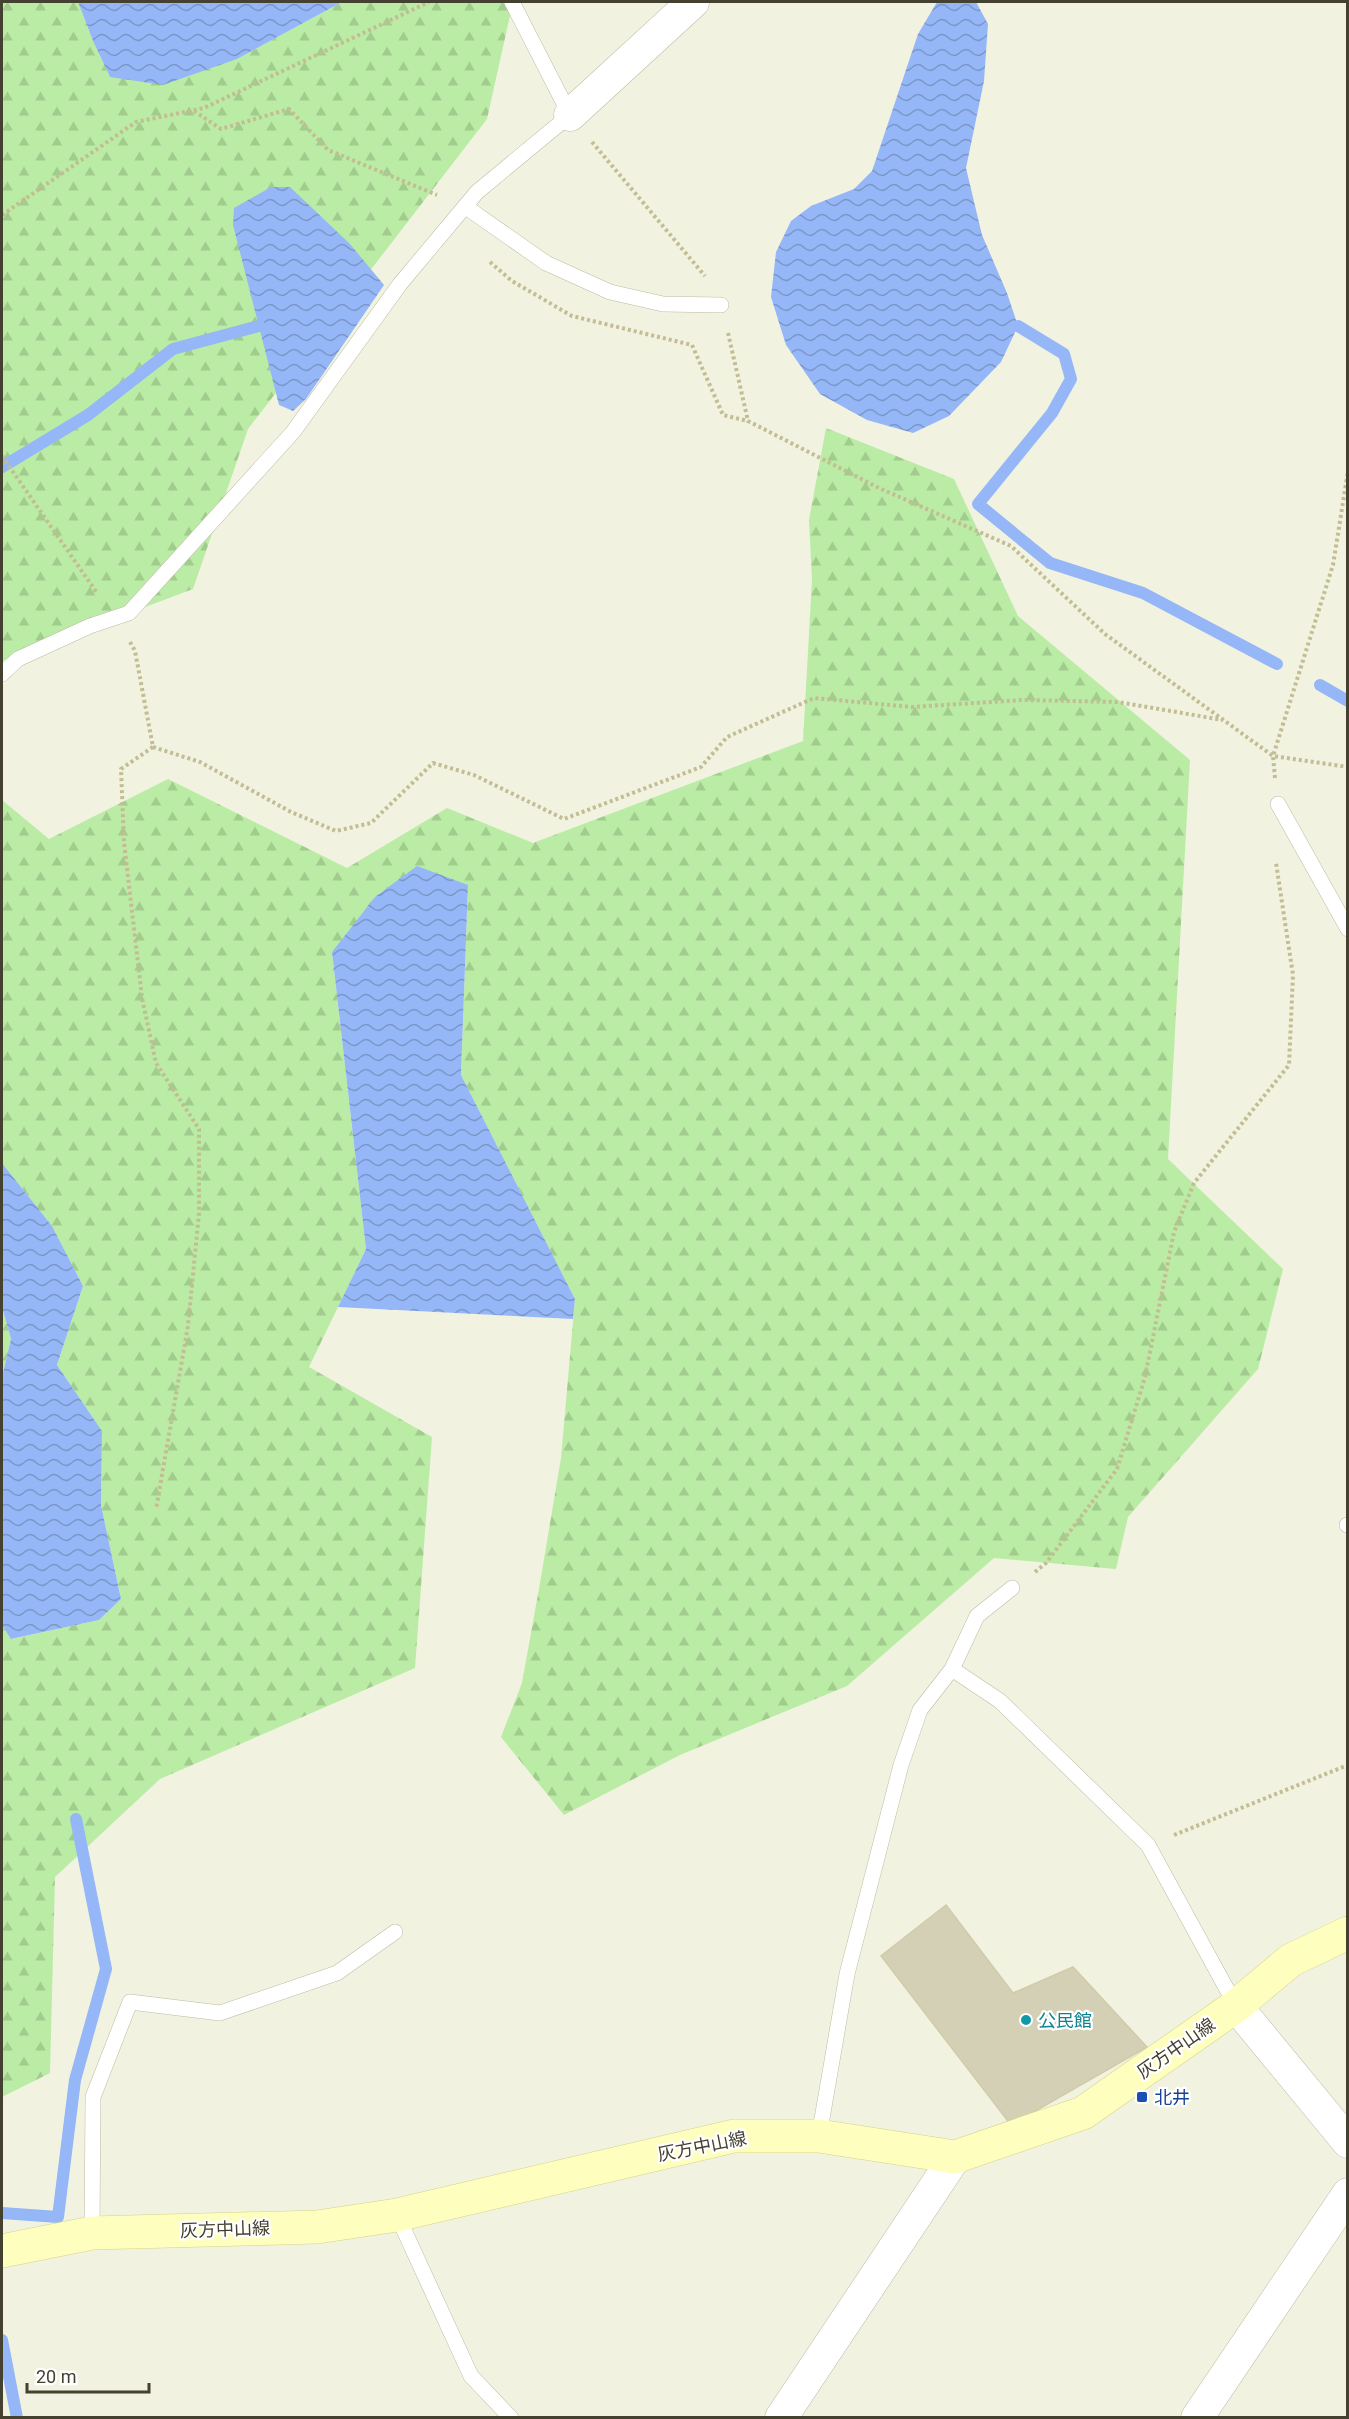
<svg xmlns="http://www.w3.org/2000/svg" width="1349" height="2419" font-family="Roboto,'Noto Sans JP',sans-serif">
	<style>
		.forest { fill: url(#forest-firs) }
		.water { fill: url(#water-waves) }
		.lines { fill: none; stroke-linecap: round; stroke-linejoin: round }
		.stream { stroke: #95b7f7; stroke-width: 12 }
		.building { fill: #d4d0b5; stroke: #d0cba8; stroke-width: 1.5 }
		.service-casing { stroke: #bebba3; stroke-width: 16 }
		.minor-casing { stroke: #bebba3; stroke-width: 33 }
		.secondary-casing { stroke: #d4d389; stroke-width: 34 }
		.path { stroke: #c2bd93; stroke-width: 4; stroke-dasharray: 3 3; stroke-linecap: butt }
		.service { stroke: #fff; stroke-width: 15 }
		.minor { stroke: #fff; stroke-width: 32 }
		.secondary { stroke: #feffbe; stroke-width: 33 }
		.culture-dot { fill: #0f9aa8; stroke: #fff; stroke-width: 2 }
		.transit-dot { fill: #1a4fb4; stroke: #fff; stroke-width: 2 }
		.labels { text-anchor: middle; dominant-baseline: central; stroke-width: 4.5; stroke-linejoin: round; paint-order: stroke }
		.culture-label { font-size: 18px; fill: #0d838f; stroke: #fff; text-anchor: start }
		.street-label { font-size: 18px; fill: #444131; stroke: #fff }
		.transit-label { font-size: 18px; fill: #164399; stroke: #fff; text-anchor: start }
	</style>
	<defs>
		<pattern id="forest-firs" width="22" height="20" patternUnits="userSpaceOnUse" patternTransform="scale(1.5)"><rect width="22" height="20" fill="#baeca5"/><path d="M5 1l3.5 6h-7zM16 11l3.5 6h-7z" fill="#a1cc8e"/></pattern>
		<pattern id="water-waves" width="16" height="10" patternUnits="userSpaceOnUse" patternTransform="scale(1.5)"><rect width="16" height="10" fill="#95b7f7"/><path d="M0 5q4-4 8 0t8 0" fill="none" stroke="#7b96c9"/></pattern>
	</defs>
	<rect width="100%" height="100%" fill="#f2f2e1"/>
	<path class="forest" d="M2,2H78L93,41L110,77L237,59L342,2H513L487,119L248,429L193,589L2,661Z
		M826,428L954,479L1018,616L1190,760L1168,1159L1283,1269L1258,1369L1128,1517L1116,1569L994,1558L847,1686L680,1755L564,1815L501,1737L522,1683L540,1583L561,1458L575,1299L461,1075L468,886L332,952L366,1249L309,1367L432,1437L415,1668L160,1779L55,1877L50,2073L2,2097V1625L12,1639L99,1620L121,1599L101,1505L102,1431L57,1365L83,1286L52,1226L2,1163V800L49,839L168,779L347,868L447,808L533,843L803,741L812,580L809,520Z
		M2,1307L11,1339L2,1377Z"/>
	<path class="water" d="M78,2H342L237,59L163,85L110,77L93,41Z
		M937,2H976L988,24L984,81L966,168L982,235L1007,293L1018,326L1001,362L949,416L913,433L867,420L820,394L786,345L771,297L776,252L791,221L811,206L854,189L872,171L918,34Z
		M271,187H290L350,244L384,285L306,399L293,411L279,405L233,225L234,208Z
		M417,866L468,885L461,1075L575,1299L573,1319L338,1307L366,1249L332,952L375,897Z
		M2,1163L52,1226L83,1286L57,1365L102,1431L101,1505L121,1599L99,1620L11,1639L2,1625V1377L11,1339L2,1307Z"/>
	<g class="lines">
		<path class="stream" d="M1018,326L1064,354L1071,379L1052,413L978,504L1050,563L1143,593L1277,664
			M2,467L88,415L173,349L259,326
			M1320,685L1348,701
			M2,2213L58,2217L75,2080L106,1969L76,1819
			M2,2340L17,2418"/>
	</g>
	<path class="building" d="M946,1905L1013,1993L1073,1967L1147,2047L1011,2125L881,1956Z"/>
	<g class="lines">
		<g class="service-casing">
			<path id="service" d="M466,207L546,263L610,292L663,304L721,305
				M2,674L18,659L90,626L129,613L293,432L400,284L477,192L570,115L512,2
				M1278,804L1348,929
				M1347,1525H1348
				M952,1669L1000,1701L1148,1845L1236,2006
				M819,2136L847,1974L901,1765L920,1710L952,1669L977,1616L1012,1588
				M397,2215L471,2376L511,2418
				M92,2233L93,2097L130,2002L220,2013L337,1973L395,1932"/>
		</g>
		<g class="minor-casing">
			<path id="minor" d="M570,115L693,2
				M1236,2006L1348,2142
				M781,2418L955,2157
				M1197,2418L1348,2194"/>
		</g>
		<g class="secondary-casing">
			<path id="secondary" d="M2,2251L92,2233L317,2227L397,2215L734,2136H819L955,2157L1083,2113L1236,2006L1291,1960L1348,1933"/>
		</g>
		<path class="path" d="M194,111L221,129L289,109L328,150L437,195
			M592,142L705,276
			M2,215L136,122L204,108L429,2
			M490,262L512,281L572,316L692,345L723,415L748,421
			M728,333L748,421L879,488L1011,546L1105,634L1273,756L1348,767
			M2,456L97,593
			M130,642L135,651L153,747L200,762L291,812L336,831L371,823L433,763L474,775L564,819L701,767L727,737L814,698L912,707L1023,700L1118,702L1223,720
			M153,747L121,769L124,842L142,998L156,1063L199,1129V1213L188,1326L156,1509
			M1275,778L1273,756L1333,565L1348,471
			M1035,1572L1046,1563L1117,1469L1145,1377L1174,1232L1194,1183L1289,1065L1293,975L1276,863
			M1174,1835L1348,1765"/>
		<use href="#service" class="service"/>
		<use href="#minor" class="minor"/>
		<use href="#secondary" class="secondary"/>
	</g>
	<circle class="culture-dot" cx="1026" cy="2020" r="6"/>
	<rect class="transit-dot" x="1136" y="2091" width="12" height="12" rx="3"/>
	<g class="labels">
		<g class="culture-label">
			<text x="1038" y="2020">公民館</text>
		</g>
		<g class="street-label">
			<text transform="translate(1176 2048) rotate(-35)">灰方中山線</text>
			<text transform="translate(702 2146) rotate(-11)">灰方中山線</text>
			<text transform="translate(225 2229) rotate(-2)">灰方中山線</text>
		</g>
		<g class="transit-label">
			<text x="1154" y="2097">北井</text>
		</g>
	</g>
	<rect width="1349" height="2419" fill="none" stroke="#444131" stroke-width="6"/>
	<path d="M27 2383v9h122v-9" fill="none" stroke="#444131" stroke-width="3"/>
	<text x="36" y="2383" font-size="18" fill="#444131" stroke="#ffffff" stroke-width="4.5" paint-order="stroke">20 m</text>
</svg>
